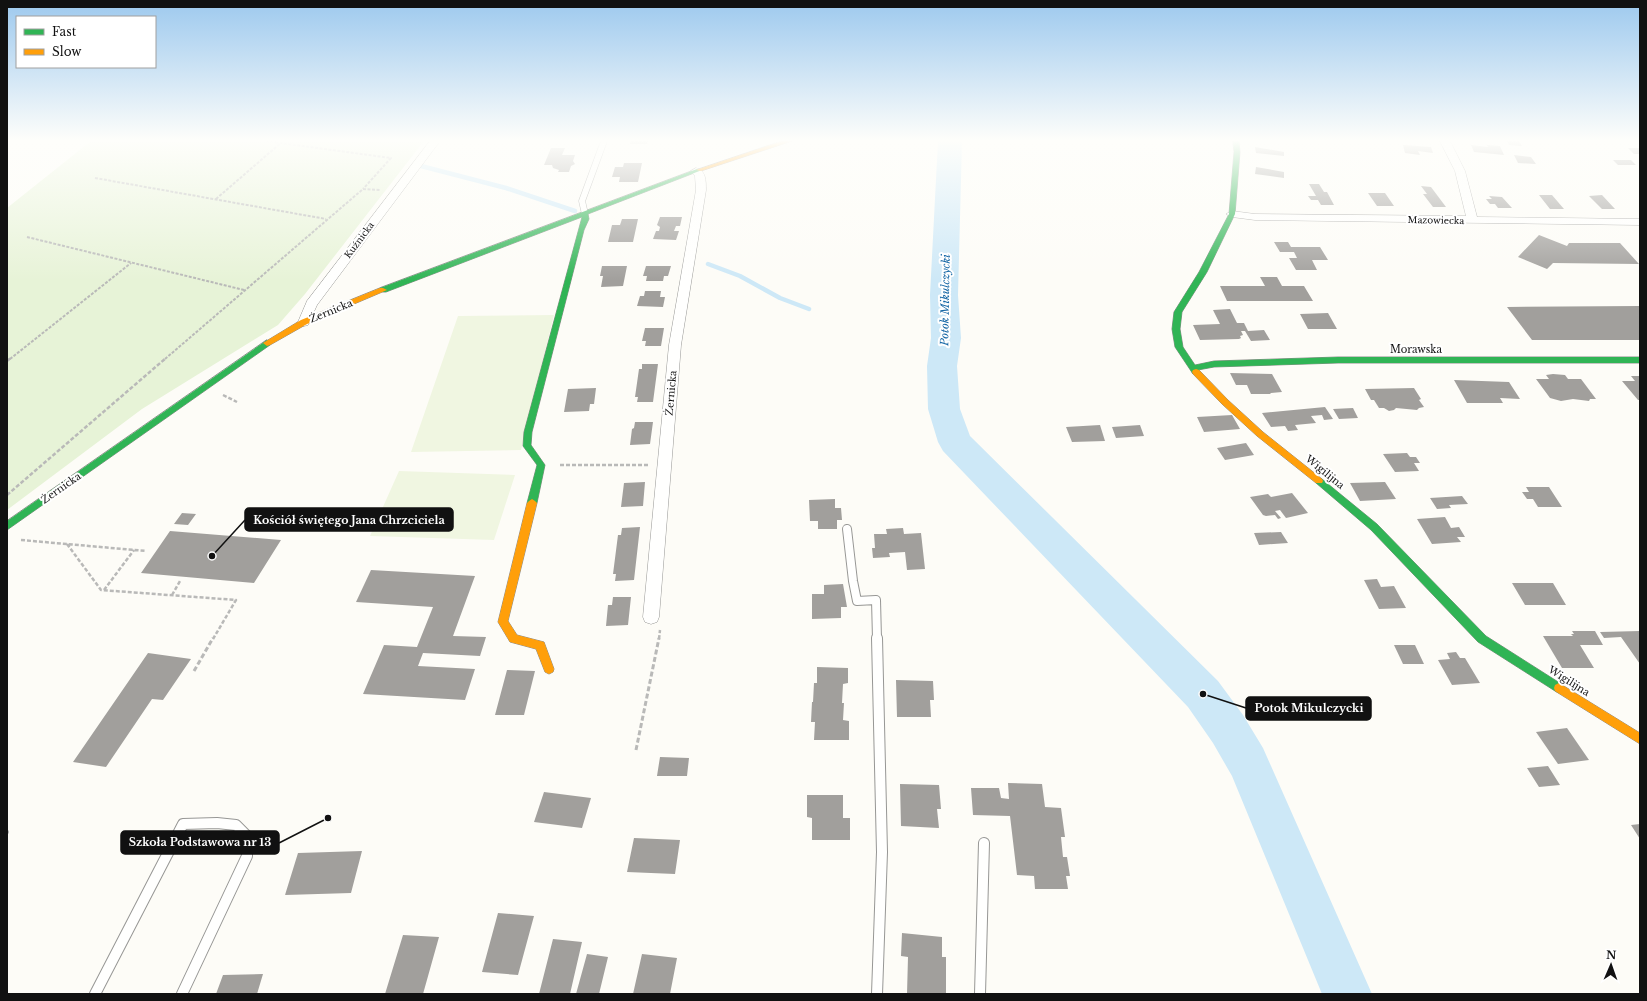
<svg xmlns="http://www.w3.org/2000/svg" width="1647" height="1001" font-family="'Libre Baskerville',serif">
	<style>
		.green { fill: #e7f3d7 }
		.pitch { fill: #f0f6e1 }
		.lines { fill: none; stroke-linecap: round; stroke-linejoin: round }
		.stream { stroke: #cde8f7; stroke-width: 4.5 }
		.river { fill: #cde8f7; fill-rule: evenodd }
		.building { fill: #a19f9c }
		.lane-far2-casing { stroke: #979795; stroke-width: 7 }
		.lane-far1-casing { stroke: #979795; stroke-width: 10 }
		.lane-casing { stroke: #979795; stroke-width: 12 }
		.street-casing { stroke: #979795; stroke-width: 1 }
		.fast-casing { stroke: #8e8d8b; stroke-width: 1 }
		.slow-casing { stroke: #8e8d8b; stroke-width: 1 }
		.path-far2 { stroke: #b9b9b8; stroke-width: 2; stroke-dasharray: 3 1.5; stroke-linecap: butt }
		.path-far1 { stroke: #b9b9b8; stroke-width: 2.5; stroke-dasharray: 4 2; stroke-linecap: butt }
		.path { stroke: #b9b9b8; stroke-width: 3; stroke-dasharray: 5 2.5; stroke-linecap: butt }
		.lane-far2 { stroke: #fffffe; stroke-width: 6 }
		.lane-far1 { stroke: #fffffe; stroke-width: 8 }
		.lane { stroke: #fffffe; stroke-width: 10 }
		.street { fill: #fffffe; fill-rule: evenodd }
		.fast { fill: #30b455; fill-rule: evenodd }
		.slow { fill: #ff9f0a; fill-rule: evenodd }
		.labels { text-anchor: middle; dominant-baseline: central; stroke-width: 4; stroke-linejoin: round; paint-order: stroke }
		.far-street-label { font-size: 9px; fill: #111; stroke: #fff }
		.street-label { font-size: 10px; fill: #111; stroke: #fff }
		.water-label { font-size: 11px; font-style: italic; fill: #1768a6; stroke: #fff }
		.leader { fill: none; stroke: #111; stroke-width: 1.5 }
		.callout-dot { fill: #111; stroke: #fff; stroke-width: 1.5 }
		.callout { fill: #111; stroke: #111; stroke-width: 1.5 }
		.callout-label { font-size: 11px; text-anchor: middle; font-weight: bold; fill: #fff }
	</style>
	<rect width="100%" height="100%" fill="#fdfcf7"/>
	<path class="green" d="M91,141H424L305,294L278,325L142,409L7,510V208Z"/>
	<path class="pitch" d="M554,315L521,450L411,452L458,316Z
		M399,471L515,475L494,540L370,536Z"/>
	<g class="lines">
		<path class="stream" d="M421,166L506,188L575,211
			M708,264L740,276L780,298L809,309"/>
		<path class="river" d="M938,141H962L958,295L961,338L957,366L960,409L970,436L1218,681L1243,715L1263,748L1372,994H1322L1232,776L1213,743L1188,707L943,451L938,442L928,409L927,366L931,338L930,295Z"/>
	</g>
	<path class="building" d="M631,141H648L647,144H630Z
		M1507,141H1519L1522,146L1509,145Z
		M1403,145L1431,147L1433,153L1418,151L1420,155L1405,153Z
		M1471,145L1488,147L1487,145L1500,146L1504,155L1474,152Z
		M1255,147L1284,152V156L1256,153Z
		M551,148H565L562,155H575L573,161L575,164L571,166L569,172H558L559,170L553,168L552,165H544Z
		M1628,148H1640V154H1634Z
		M1514,155L1531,157L1536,164L1518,163Z
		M1613,160H1631L1636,165H1618Z
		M624,163H642L638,182H619L620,177H612L615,167H623Z
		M1256,167L1284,172V178L1255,174Z
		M1309,184H1319L1324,192H1327L1334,205H1321L1318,200H1311L1308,196H1316Z
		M1421,186L1431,187L1446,207H1433L1423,194H1427Z
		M1368,193H1385L1394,206H1377Z
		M1539,195H1552L1564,209H1550Z
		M1602,195L1615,209H1602L1589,196Z
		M1489,196L1502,197L1512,208H1498L1495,204H1490L1486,199H1492Z
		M660,217H682L680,226H676L674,231H679L676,240L653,239L656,231H659L660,227L657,225Z
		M622,219H638L633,242H608L612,225H620Z
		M1539,235L1567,246L1569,243H1620L1639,264L1553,263L1547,269L1518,257Z
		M1274,242H1288L1291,247H1320L1328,260H1312L1317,270H1296L1289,258H1297L1294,252H1280Z
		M602,266H627L623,286L601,287L603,276H600Z
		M646,266H671L668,276H664L663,281H646L647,276H643Z
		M1260,277H1277L1282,286H1304L1313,301H1227L1220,286H1265Z
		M645,291H661L660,297H665L663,307L637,306L640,296H644Z
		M1640,306V340H1532L1507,307Z
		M1230,309L1237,323H1244L1248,331L1264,330L1270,340L1251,341L1245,331H1241L1243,335L1240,336L1241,338L1239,339L1200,340L1193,325L1220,324L1213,310Z
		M1328,313L1337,329H1308L1300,314Z
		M645,328H664L661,346H645L646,341H642Z
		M642,364H658L653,402H637L638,397H635L639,369H642Z
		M1230,373L1272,374L1282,392L1271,393L1270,394H1251L1247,385H1236Z
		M1553,374L1565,375L1568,379H1581L1596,399H1590L1589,401L1573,399L1561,401L1550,398L1536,379H1549L1546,375Z
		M1631,376H1640V400H1638L1622,381H1635Z
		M1454,380L1509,382L1520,399L1500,398L1503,403H1467Z
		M596,388L594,404H590L589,411L564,412L568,389Z
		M1414,388L1421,399L1419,400L1424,407L1419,408L1417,410L1396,408L1394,410L1389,411L1384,408H1379L1374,400H1371L1365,389Z
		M1325,407L1333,419L1324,420L1322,415L1311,416L1316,423L1295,425L1298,430L1288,431L1285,426L1271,427L1262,413Z
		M1353,408L1358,418L1339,419L1333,409Z
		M1232,415L1240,429L1204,432L1197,417Z
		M635,422H653L650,444L630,445L632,429L634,428Z
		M1100,425L1105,441L1072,442L1066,427Z
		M1140,425L1144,436L1116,438L1112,427Z
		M1246,443L1254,455L1225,460L1217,448Z
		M1407,453L1410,457H1416L1420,463H1414L1419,471L1395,472L1383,454Z
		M645,482L643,506L621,507L624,483Z
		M1385,482L1396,499L1360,501L1350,483Z
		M1526,487H1549L1562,507H1538L1533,499H1527L1522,492H1529Z
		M1292,493L1308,513L1286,518L1280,510L1275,511L1281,518L1278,519L1275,515L1266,516L1263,515L1250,497L1268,494L1271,497Z
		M1462,496L1468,504L1449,505L1451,508L1437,509L1430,498Z
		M835,499V508H841L842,520H837V529H818V521H810L809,500Z
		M182,513L196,514L188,525L174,524Z
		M1445,517L1451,528L1459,527L1465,537H1457L1461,542L1432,544L1417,519Z
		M640,527L634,580L615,581L616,574H613L618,535H621L622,528Z
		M903,528L904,534L921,533L925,569L907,570L905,552L889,553L890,557L873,558L872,548H875L874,534H887L886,529Z
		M170,531L281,540L254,583L141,573Z
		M1281,532L1288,543L1259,545L1254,533Z
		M371,570L475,576L453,636L486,637L480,656L423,653L418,666L475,669L465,700L363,694L384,645L417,647L433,607L356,602Z
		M1377,579L1381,587L1394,586L1406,608L1379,609L1364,580Z
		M1512,583H1553L1566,605H1525Z
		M843,584L847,607H841V618L812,619V594H824V585Z
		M613,597H631L628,625L606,626L608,605H612Z
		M1572,631H1595L1603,645H1580L1594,668H1562L1543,636H1573L1571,634H1574Z
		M1640,631V664L1621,637L1604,638L1600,632Z
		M1394,645H1415L1424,664H1403Z
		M1456,652L1460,658H1465L1480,683L1452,685L1438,660L1450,659L1447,653Z
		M148,653L191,659L163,700L152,699L106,767L73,762Z
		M817,667L848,668V683L843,684L842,703H844L843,720L849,721V740H814L815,722H811L812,702H813L814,683H817Z
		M507,670L535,671L524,715H495Z
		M896,680L933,681L934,700H930L931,717H897Z
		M1567,728L1589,760L1558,764L1536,732Z
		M660,757L689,758L687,776H657Z
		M1548,766L1560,785L1539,787L1527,768Z
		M1008,783L1042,784L1045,807L1061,808L1065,837H1061L1063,857H1067L1070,876H1066L1068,889H1035L1034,876L1017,875L1010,816L973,815L971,788H999L1001,798L1009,799Z
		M900,784L939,785L941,809H937L939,828L901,826Z
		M544,792L591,798L582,828L534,822Z
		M807,795H843V818H850V840H812V818L807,817Z
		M1640,824V839L1631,825Z
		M634,838L680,840L675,874L627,872Z
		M362,851L351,893L285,895L298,853Z
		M498,913L534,916L518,975L482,972Z
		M902,933L942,937V957H946V994H907L908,957L901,956Z
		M403,935L439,937L423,994H385Z
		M553,939L582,942L570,994H539Z
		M587,954L608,957L599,994H576Z
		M642,954L677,958L670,994H633Z
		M263,974L257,994H216L223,975Z"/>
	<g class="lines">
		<g class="lane-far2-casing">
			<path id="lane-far2" d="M585,214L582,201L604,141"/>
		</g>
		<g class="lane-far1-casing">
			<path id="lane-far1" d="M847,529L853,581L857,601L876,600L877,639"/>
		</g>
		<g class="lane-casing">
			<path id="lane" d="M877,638L882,852L877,994
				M95,994L183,824L217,823L236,825L247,836V856L182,994
				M980,994L984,843"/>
		</g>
		<g class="street-casing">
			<path id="street" d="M430,141H440L317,305L308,325L304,326L300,325L298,322L307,301Z
				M1440,141H1450L1465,171L1477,217L1640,219V225L1255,220L1232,217L1226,214L1232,211L1255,214L1466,216L1455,171Z
				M696,168C706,170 706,181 706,190L681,345L659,617L657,622L651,624L645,622L643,617L669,345L696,190L695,176L691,171Z"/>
		</g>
		<g class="fast-casing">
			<path id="fast" d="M1233,141H1239L1240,152L1235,214L1207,272L1182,312L1180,329L1183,347L1195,365L1214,361L1338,357H1640V363H1338L1214,367L1198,370L1200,372L1199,374H1193L1175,347L1172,329L1174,312L1199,272L1229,214L1234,152Z
				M697,169L702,170L588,214L589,219L584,230L532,432L531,445L545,465L537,503L535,505H529L527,503L537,465L523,446L524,432L582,217L386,292H383L379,290L380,288Z
				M267,340L271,343L270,345L7,530V521Z
				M1319,478L1322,479L1377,524L1486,636L1563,685L1564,688L1563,691L1559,693L1555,691L1478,642L1371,530L1316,483L1315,481Z"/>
		</g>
		<g class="slow-casing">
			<path id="slow" d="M782,141H792L701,171L696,170Z
				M380,288H383L387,290L307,324L270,345L267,346L263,343L301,320Z
				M1196,369L1199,370L1228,400L1263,432L1322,479L1323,481L1322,483H1316L1257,436L1222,404L1193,374L1192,372L1193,370Z
				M532,499L535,501L537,503L508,621L517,635L544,642L554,669L553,672L549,674L545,672L536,649L510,642L498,622L527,503L529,501Z
				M1559,683L1640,733V744L1555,691L1554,688L1555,685Z"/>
		</g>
		<path class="path-far2" d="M266,141L391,158L363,189
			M95,178L326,219
			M216,199L283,141
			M27,237L244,290
			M10,359L131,263
			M165,359L363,189L380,190"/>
		<path class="path-far1" d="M7,361L11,358
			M223,395L237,402
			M560,465H649
			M7,495L166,358
			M21,540L146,551
			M67,544L101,590L236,600L213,639
			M104,590L134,550
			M172,595L180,581
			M659,639L660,630"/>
		<path class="path" d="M194,671L213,638
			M636,750L659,638
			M7,832H9"/>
		<use href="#lane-far2" class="lane-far2"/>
		<use href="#lane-far1" class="lane-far1"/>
		<use href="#lane" class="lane"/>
		<use href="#street" class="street"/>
		<use href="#fast" class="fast"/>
		<use href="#slow" class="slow"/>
	</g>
	<linearGradient id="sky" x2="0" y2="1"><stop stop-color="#9dc9ee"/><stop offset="0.5" stop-color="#fefefb"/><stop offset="1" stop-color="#fefefb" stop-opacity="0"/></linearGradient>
	<rect width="1647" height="281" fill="url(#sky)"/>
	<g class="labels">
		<g class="far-street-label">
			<text transform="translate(1436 220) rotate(1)">Mazowiecka</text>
			<text transform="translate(359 240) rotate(-53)">Kuźnicka</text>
		</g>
		<g class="street-label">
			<text transform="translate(331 311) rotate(-22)">Żernicka</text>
			<text x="1416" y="349">Morawska</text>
			<text transform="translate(671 393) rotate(-85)">Żernicka</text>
			<text transform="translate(1325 472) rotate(39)">Wigilijna</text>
			<text transform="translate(61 488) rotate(-35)">Żernicka</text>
			<text transform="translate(1569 681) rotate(32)">Wigilijna</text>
		</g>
		<g class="water-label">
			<text transform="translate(945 300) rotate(-89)">Potok Mikulczycki</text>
		</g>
	</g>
	<path class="leader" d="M212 556L245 520M1203 694L1246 708M328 818L279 843"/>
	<g class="callout-dot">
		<circle cx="212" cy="556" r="4"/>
		<circle cx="1203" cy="694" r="4"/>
		<circle cx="328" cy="818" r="4"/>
	</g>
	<g class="callout">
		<rect x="245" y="508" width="208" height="23" rx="4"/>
		<rect x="1246" y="697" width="125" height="23" rx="4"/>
		<rect x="121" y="831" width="158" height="23" rx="4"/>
	</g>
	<g class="callout-label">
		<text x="349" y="524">Kościół świętego Jana Chrzciciela</text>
		<text x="1309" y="712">Potok Mikulczycki</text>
		<text x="200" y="846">Szkoła Podstawowa nr 13</text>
	</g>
	<rect width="1647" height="1001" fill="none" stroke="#111111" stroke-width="16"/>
	<rect x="16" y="16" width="140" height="52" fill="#ffffff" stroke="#a0a0a0"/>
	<rect x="24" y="29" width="20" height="6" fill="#30b455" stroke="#a0a0a0"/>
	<text x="52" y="36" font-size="12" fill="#111111">Fast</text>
	<rect x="24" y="49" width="20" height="6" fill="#ff9f0a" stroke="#a0a0a0"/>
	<text x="52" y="56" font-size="12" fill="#111111">Slow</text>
	<g transform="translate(1611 965) rotate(2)" stroke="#ffffff" stroke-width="3" paint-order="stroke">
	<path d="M0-3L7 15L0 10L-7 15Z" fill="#111111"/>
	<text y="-6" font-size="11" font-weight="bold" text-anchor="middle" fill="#111111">N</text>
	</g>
</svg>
